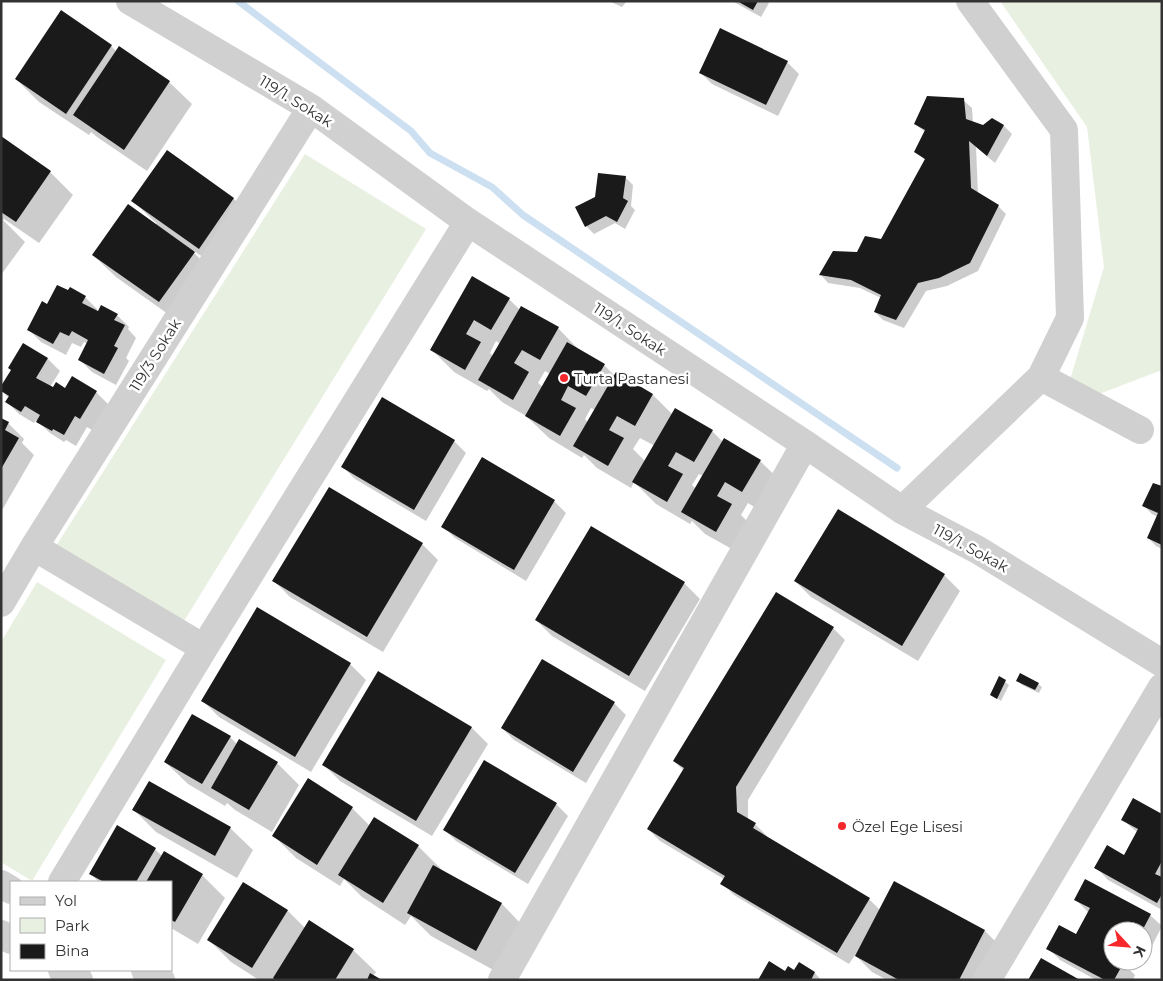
<svg xmlns="http://www.w3.org/2000/svg" width="1163" height="981" font-family="Montserrat,sans-serif">
	<style>
		.green { fill: #e8f0e1 }
		.shadow { fill: #0003; fill-rule: evenodd }
		.lines { fill: none; stroke-linecap: round; stroke-linejoin: round }
		.stream { stroke: #cce0f1; stroke-width: 7 }
		.building { fill: #1a1a1a }
		.minor { stroke: #d0d0d0; stroke-width: 28 }
		.poi-dot { fill: #f7282c; stroke: #fff; stroke-width: 2 }
		.labels { text-anchor: middle; dominant-baseline: central; stroke-width: 5; stroke-linejoin: round; paint-order: stroke }
		.street-label { font-size: 15px; fill: #333; stroke: #fff }
		.poi-label { font-size: 15px; fill: #333; stroke: #fff; text-anchor: start }
	</style>
	<rect width="100%" height="100%" fill="#fff"/>
	<path class="green" d="M1000,1H1162V370L1086,399L1069,383L1104,267L1087,127Z
		M305,154L426,229L184,621L56,546Z
		M37,582L166,660L32,881L1,862V642Z"/>
	<path class="shadow" d="M609,1H627L622,7Z
		M732,1H767L769,3L761,17Z
		M111,46L117,52L169,82L192,104L147,171L97,137L91,132L89,135L39,102L16,79Z
		M787,62L799,74L778,116L712,84L700,72Z
		M963,100L972,108L973,123L983,126H1004L1012,134L995,163L976,147L978,194L998,206L1006,214L978,271L947,286L926,291L904,328L883,320L875,312L881,298L860,288L828,283L821,275L882,240L925,160L916,151L925,132L915,124Z
		M1,137L50,172L73,195L39,243L4,219L3,220L25,242L1,275Z
		M167,152L234,199L256,222L222,270L194,251L193,252L217,275L182,324L116,277L93,255L157,224L133,201Z
		M625,177L633,185L631,206L635,210L625,229L615,223L594,234L586,226L596,198Z
		M473,278L509,299L520,310L558,328L581,352L604,365L615,376L653,395L673,415L712,431L723,442L760,461L783,483L765,514L748,503L741,515L754,528L739,553L705,534L692,521L690,524L656,504L634,482L631,488L597,468L584,455L582,458L549,438L526,416L502,402L489,389L487,391L454,372L432,350ZM496,341L500,344L493,356L490,353ZM545,371L550,374L543,387L538,383ZM591,408L595,410L588,423L585,419ZM640,438L655,446L646,462L633,449ZM699,474L703,476L696,489L692,485Z
		M70,289L85,297L97,309L96,312L117,315L129,327L128,329L136,338L126,358L129,361L116,385L92,372L80,360L88,344L84,342L81,347L72,343L66,355L41,342L29,330L48,306Z
		M24,345L48,359L60,371L50,387L96,392L108,404L92,430L87,427L76,446L66,440L64,442L50,433L36,420L34,423L19,414L7,402L9,398L1,390Z
		M383,399L454,441L466,453L426,521L355,479L343,467Z
		M1,419L8,423L24,439L22,443L34,455L1,512Z
		M1162,488V549L1156,546L1148,538L1158,517L1152,514L1144,506Z
		M554,501L566,513L526,581L455,538L443,526Z
		M422,544L438,560L383,652L290,597L274,581Z
		M944,575L960,591L918,661L811,597L795,581Z
		M684,583L700,599L645,691L552,636L536,620Z
		M833,628L845,640L748,800V820L755,824L767,836L766,838L869,899L880,910L895,883L985,931L1001,947L983,980H887L872,972L855,955L849,964L734,895L722,883L724,879L660,841L648,829L684,771L674,761Z
		M350,664L366,680L311,772L219,717L203,701Z
		M379,673L472,728L488,744L432,836L340,781L324,765Z
		M1000,678L1009,685L1001,701L991,694Z
		M1018,681L1038,684L1042,687L1039,693L1022,685Z
		M614,703L626,715L586,783L514,740L502,728Z
		M230,737L237,744L277,763L299,785L272,832L235,810L227,803L225,806L188,784L165,762Z
		M556,804L568,816L528,884L456,841L444,829Z
		M352,808L370,826L375,819L418,846L441,869L440,870L502,904L524,927L499,973L431,936L411,916L405,925L362,897L344,879L340,886L296,858L274,836Z
		M134,810L230,828L253,850L237,878L156,832Z
		M1162,815V910L1108,880L1096,867L1124,856L1138,833L1123,820Z
		M118,827L155,849L162,856L202,875L225,898L198,944L171,928V882H99L90,873Z
		M244,884L288,911L306,929L310,922L353,950L376,972L373,976L379,980H259L231,962L209,940Z
		M1076,900L1150,915L1162,926L1151,948L1143,943V931H1113V961H1124L1123,963L1135,975L1133,980H1096L1060,960L1048,948L1077,936L1089,913Z
		M799,964L815,973L821,980H759L786,972H795Z"/>
	<g class="lines">
		<path class="stream" d="M238,1L411,131L430,153L492,187L523,215L897,468"/>
	</g>
	<path class="building" d="M737,1H758L753,10Z
		M61,10L112,45L66,114L15,79Z
		M720,28L788,61L766,105L699,73Z
		M119,46L170,81L124,150L73,115Z
		M927,96L964,98L966,119L983,125L992,118L1004,125L987,156L969,141L971,188L999,205L970,263L939,278L918,283L896,320L874,312L881,295L851,280L819,275L833,251L857,252L865,236L881,239L925,159L914,152L925,130L914,124Z
		M1,136L51,171L16,222L1,212Z
		M167,150L234,198L199,249L131,201Z
		M598,173L626,176L623,198L628,201L617,222L606,216L585,227L575,207L595,197Z
		M128,204L195,252L159,302L92,255Z
		M472,276L510,298L491,330L474,320L466,334L481,342L465,370L430,350Z
		M57,285L68,290L70,287L86,296L82,303L98,311L101,305L118,314L114,320L125,325L114,346L118,348L104,374L78,360L88,340L72,331L69,336L60,332L53,344L27,330L42,301L47,304Z
		M521,306L559,327L540,360L522,350L514,363L529,372L513,400L478,380Z
		M567,342L605,364L586,396L568,386L561,400L576,408L560,436L525,416Z
		M23,343L48,358L36,378L53,387L56,382L65,388L72,376L97,391L80,419L75,416L64,435L53,429L52,431L36,422L40,415L25,406L21,412L5,402L9,396L1,391V386L11,370L8,368Z
		M616,372L653,394L635,426L617,416L609,430L624,438L608,466L573,446Z
		M382,397L455,440L414,510L341,467Z
		M675,408L713,430L694,462L676,452L668,466L683,474L667,502L632,482Z
		M1,418L9,422L5,430L19,438L1,469Z
		M724,438L761,460L742,492L725,482L717,496L732,504L716,532L681,512Z
		M482,457L555,500L514,570L441,527Z
		M1153,483L1162,486V545L1147,538L1158,513L1142,506Z
		M329,487L423,543L367,637L272,581Z
		M838,509L945,574L902,646L794,581Z
		M591,526L685,582L629,676L535,620Z
		M776,592L834,627L736,787L737,812L756,823L753,828L870,898L837,953L720,884L725,876L647,829L684,768L673,761Z
		M257,607L351,663L295,757L201,701Z
		M542,659L615,702L573,772L501,728Z
		M378,671L472,727L416,821L322,765Z
		M1020,673L1039,683L1035,690L1016,681Z
		M999,676L1006,680L997,699L990,695Z
		M192,714L231,736L202,784L164,762Z
		M239,739L278,762L249,810L211,788Z
		M484,760L557,803L515,873L443,830Z
		M308,778L353,807L317,865L272,836Z
		M149,781L231,827L215,856L132,810Z
		M1133,798L1162,814V861L1155,874L1162,877V894L1157,903L1094,868L1107,845L1124,855L1138,829L1121,820Z
		M374,817L419,845L383,903L338,875Z
		M117,825L156,848L136,882H104L89,874Z
		M164,851L203,874L175,922L171,920V882H146Z
		M433,865L502,903L476,951L407,913Z
		M1085,879L1151,914L1142,931H1128L1123,928L1122,931H1113V948L1109,954L1113,956V961L1124,962L1114,980H1105L1046,949L1059,925L1076,934L1090,908L1074,900Z
		M894,881L985,930L959,980H899L855,956Z
		M243,882L288,910L252,968L207,940Z
		M309,920L354,949L335,980H275L273,978Z
		M1041,958L1080,980H1028Z
		M769,961L785,971L788,966L794,970L799,962L815,972L811,980H758Z
		M370,973L382,980H367Z"/>
	<g class="lines">
		<path class="minor" d="M130,1L311,108L468,222L805,444L902,510L978,550L1162,663
			M1041,377L1140,430
			M902,510L1041,377L1070,318L1064,130L970,1
			M34,547L204,648
			M1,603L34,547L311,108
			M62,882L204,648L468,222
			M1,884L11,890
			M1,934L11,940
			M62,970L79,980
			M145,970L161,980
			M502,980L805,444
			M987,980L1162,687"/>
	</g>
	<g class="poi-dot">
		<circle cx="564" cy="378" r="5"/>
		<circle cx="842" cy="826" r="5"/>
	</g>
	<g class="labels">
		<g class="street-label">
			<text transform="translate(296 101) rotate(32)">119/1. Sokak</text>
			<text transform="translate(630 329) rotate(33)">119/1. Sokak</text>
			<text transform="translate(155 355) rotate(-58)">119/3 Sokak</text>
			<text transform="translate(971 548) rotate(29)">119/1. Sokak</text>
		</g>
		<g class="poi-label">
			<text x="574" y="378">Turta Pastanesi</text>
			<text x="852" y="826">Özel Ege Lisesi</text>
		</g>
	</g>
	<rect width="1163" height="981" fill="none" stroke="#333333" stroke-width="5"/>
	<rect x="10" y="881" width="162" height="90" fill="#ffffff" stroke="#adadad"/>
	<rect x="20" y="897" width="25" height="8" fill="#d0d0d0" stroke="#adadad"/>
	<text x="55" y="906" font-size="15" fill="#333333">Yol</text>
	<rect x="20" y="918" width="25" height="15" fill="#e8f0e1" stroke="#adadad"/>
	<text x="55" y="931" font-size="15" fill="#333333">Park</text>
	<rect x="20" y="944" width="25" height="15" fill="#1a1a1a" stroke="#adadad"/>
	<text x="55" y="956" font-size="15" fill="#333333">Bina</text>
	<g transform="translate(1128 946) rotate(116)"><circle r="24" fill="#ffffff" stroke="#adadad"/>
	<path d="M0-4L9 19L0 12L-9 19Z" fill="#f7282c"/>
	<text y="-8" font-size="14" font-weight="bold" text-anchor="middle" fill="#333333">K</text>
	</g>
</svg>
